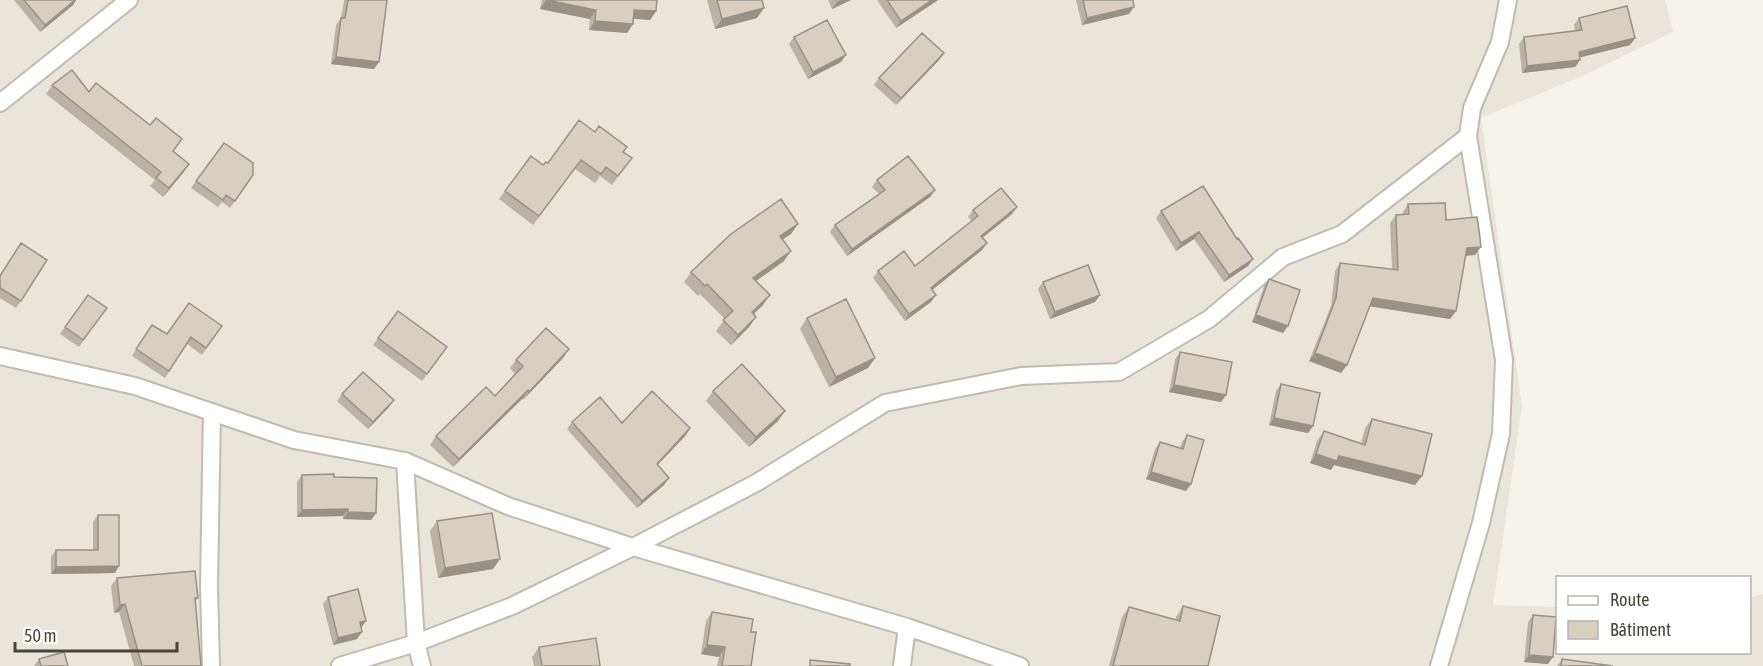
<svg xmlns="http://www.w3.org/2000/svg" width="1763" height="666" font-family="'Asap Condensed',sans-serif">
	<style>
		.residential { fill: #eae5da }
		.lines { fill: none; stroke-linecap: round; stroke-linejoin: round }
		.minor-casing { stroke: #c2bbae; stroke-width: 20 }
		.minor { stroke: #fff; stroke-width: 16 }
		.wall { fill: #bab2a6 }
		.shaded-wall { fill: #979187 }
		.building { fill: #d8cfc1; stroke: #979187; stroke-width: 1.5 }
	</style>
	<rect width="100%" height="100%" fill="#f6f3ec"/>
	<path class="residential" d="M0,0H1665L1673,32L1580,77L1481,118L1522,406L1493,605L1557,607L1558,652H1750V597L1763,594V666H0Z"/>
	<g class="lines">
		<g class="minor-casing">
			<path id="minor" d="M0,103L129,0
				M0,356L135,386L294,440L405,461L508,506L633,547L907,627L1020,666
				M405,461L416,643L422,666
				M211,666L209,586L212,412
				M340,666L416,643L512,606L633,547L756,483L885,403L1021,376L1119,372L1209,319L1283,257L1342,234L1468,136
				M902,666L907,627
				M1439,666L1481,523L1501,434L1504,360L1468,136L1472,108L1500,42L1508,0"/>
		</g>
		<use href="#minor" class="minor"/>
	</g>
	<path class="wall" d="M14,0H76L73,5L40,32Z
		M344,0H387L374,69L331,64L336,25L341,18Z
		M542,0H657L656,11L650,20L633,19V24L627,33L589,30L590,19L540,9Z
		M707,0H762L757,18L715,29Z
		M828,0H851L832,9Z
		M877,0H938L896,28Z
		M1076,0H1133L1129,14L1082,25Z
		M1579,18L1635,38L1630,45L1580,57V60L1575,67L1522,73L1519,44L1524,37L1575,31L1574,25Z
		M794,37L841,62L808,79L789,44Z
		M944,53L939,60L896,105L874,85L879,78Z
		M52,85L89,92L173,151L183,173L163,197L150,186L155,180L46,94Z
		M224,143L253,175L230,208L222,202L218,207L191,188Z
		M623,152L632,158L612,185L600,176L595,183L575,169L533,225L499,199L531,156L543,165L548,163Z
		M877,180L935,190L930,197L847,256L830,232L835,225L879,194L872,187Z
		M1408,204L1446,220L1475,255L1465,256L1456,311L1450,319L1370,306L1347,365L1341,373L1309,361L1331,306L1335,271L1340,263L1392,269L1390,223L1396,215L1403,214V212Z
		M973,210L1012,214L982,237L987,243L982,250L932,290L936,295L931,302L905,321L873,278L878,271L915,266L972,221L968,217Z
		M1161,211L1237,239L1253,259L1248,266L1224,282L1194,239L1176,251L1156,218Z
		M791,234L783,239L784,261L756,281L763,305L754,314L756,317L749,327L731,345L716,331L725,319L700,294L698,296L684,282L691,272Z
		M0,276L21,301L16,308L0,298Z
		M1269,279L1283,333L1252,322L1264,286Z
		M1043,282L1100,295L1095,302L1050,319L1038,289Z
		M88,295L107,308L79,347L60,334Z
		M398,311L447,347L422,381L373,345Z
		M807,318L875,358L868,368L829,387L800,329Z
		M152,325L167,334L222,326L202,355L187,344L165,378L132,356Z
		M569,349L563,358L523,400L522,399L453,467L430,445L436,436L495,396L515,374L510,368L516,360Z
		M1180,352L1226,395L1221,402L1169,392L1175,359Z
		M1281,384L1313,426L1308,433L1269,425L1276,391Z
		M713,391L778,421L749,447L706,401Z
		M342,394L389,407L368,429L337,401Z
		M1372,419L1415,485L1334,465L1331,470L1310,463L1317,441L1324,431L1361,443L1365,428Z
		M572,422L622,423L690,428L686,435L657,465L664,485L637,508L567,429Z
		M1187,435L1186,491L1146,479L1155,449L1160,442L1180,448L1182,442Z
		M302,475L334,477L376,513L371,520L343,519V516L297,517V482Z
		M98,515L119,566L115,573L51,574V557L56,550H93V522Z
		M437,521L493,569L438,578L430,531Z
		M117,578L198,598L195,601L201,666H134L119,612L114,613L111,586Z
		M328,597L361,627L362,632L357,639L333,645L323,604Z
		M1183,606L1208,666H1109L1122,617L1129,607L1175,620L1176,617Z
		M712,612L751,632V666H717L719,657L701,654L706,621Z
		M1533,615L1548,664L1524,662L1528,622Z
		M539,647L600,666H534L532,657Z
		M39,659L68,666H34Z
		M1562,659L1613,666H1557Z"/>
	<path class="shaded-wall" d="M75,0H76L73,5L40,32L45,25Z
		M546,0L596,10L590,19L540,9Z
		M841,0H851L832,9L837,2Z
		M932,0H938L896,28L901,21Z
		M1134,7L1129,14L1082,25L1087,18Z
		M764,8L757,18L715,29L722,19Z
		M634,10L656,11L650,20L628,18Z
		M595,21L633,24L627,33L589,30Z
		M1635,38L1630,45L1574,59L1579,52Z
		M944,53L939,60L896,105L901,98Z
		M846,55L841,62L808,79L813,72Z
		M336,57L379,62L374,69L331,64Z
		M1580,60L1575,67L1522,73L1527,66Z
		M189,164L183,173L163,197L169,188Z
		M935,190L930,197L847,256L852,249Z
		M1017,207L1012,214L976,243L981,236Z
		M798,224L791,234L773,246L780,236Z
		M1199,232L1194,239L1176,251L1181,243Z
		M987,243L982,250L926,295L931,288Z
		M1481,247L1475,255L1461,256L1467,248Z
		M791,251L784,261L746,288L753,278Z
		M1253,259L1248,266L1224,282L1229,275Z
		M770,295L763,305L745,322L752,312Z
		M936,295L931,302L905,321L909,314Z
		M1100,295L1095,302L1050,319L1055,312Z
		M1373,298L1456,311L1450,319L1368,306Z
		M1256,315L1288,326L1283,333L1252,322Z
		M756,317L749,327L731,345L738,335Z
		M569,349L563,358L523,400L529,392Z
		M1315,353L1347,365L1341,373L1309,361Z
		M875,358L868,368L829,387L836,377Z
		M1174,385L1226,395L1221,402L1169,392Z
		M528,390L522,399L453,467L459,459Z
		M394,400L389,407L368,429L373,422Z
		M785,411L778,421L749,447L756,437Z
		M1274,418L1313,426L1308,433L1269,425Z
		M690,428L686,435L652,471L657,464Z
		M1316,454L1339,456L1422,476L1415,485L1334,465L1331,470L1310,463Z
		M1151,472L1191,484L1186,491L1146,479Z
		M669,478L664,485L637,508L642,501Z
		M348,509L343,516L297,517L302,510Z
		M348,512L376,513L371,520L343,519Z
		M500,559L493,569L438,578L445,568Z
		M119,566L115,573L51,574L56,567Z
		M125,604L119,612L114,613L120,605Z
		M366,621L361,628L360,622Z
		M362,632L357,639L333,645L338,638Z
		M707,645L725,647L719,657L701,654Z
		M1529,655L1553,657L1548,664L1524,662Z"/>
	<path class="building" d="M24,0H75L45,25Z
		M348,0H387L379,62L336,57L341,18H345Z
		M547,0H657L656,11L634,10L633,24L595,21L596,10Z
		M717,0H762L764,8L722,19Z
		M887,0H932L901,21Z
		M1083,0H1133L1134,7L1087,18Z
		M1627,6L1635,38L1579,52L1580,60L1527,66L1524,37L1582,30L1579,18Z
		M827,20L846,55L813,72L794,37Z
		M922,33L944,53L901,98L879,78Z
		M72,70L89,92L96,83L150,125L156,118L182,139L173,151L189,164L169,188L156,178L161,172L52,85Z
		M579,120L595,132L599,126L627,147L623,152L632,158L618,176L606,167L601,174L581,160L539,216L505,191L531,156L543,165L546,162L548,163Z
		M224,143L253,163V175L235,201L226,195L223,200L196,181Z
		M908,156L935,190L852,249L835,225L885,190L877,180Z
		M1203,186L1237,239L1238,238L1253,259L1229,275L1199,232L1181,243L1161,211Z
		M1001,188L1017,207L981,236L987,243L931,288L936,295L909,314L878,271L904,251L915,266L978,216L973,210Z
		M781,199L798,224L780,236L791,251L753,278L770,295L752,312L756,317L738,335L723,320L733,311L707,284L705,286L691,272L731,234Z
		M1445,203L1446,220L1477,217L1479,230L1481,247L1467,248L1456,311L1373,298L1347,365L1315,353L1336,298L1340,263L1398,270L1396,215L1409,214L1408,204Z
		M21,243L47,260L21,301L0,288V276Z
		M1088,265L1100,295L1055,312L1043,282Z
		M1269,279L1300,290L1288,326L1256,315Z
		M88,295L107,308L83,340L65,327Z
		M846,299L875,358L836,377L807,318Z
		M189,303L222,326L206,348L191,337L169,371L136,349L152,325L167,334Z
		M398,311L447,347L427,374L378,338Z
		M546,328L569,349L529,392L528,390L459,459L436,436L486,387L495,396L523,366L516,360Z
		M1180,352L1232,362L1226,395L1174,385Z
		M742,364L785,411L756,437L713,391Z
		M363,372L394,400L373,422L342,394Z
		M1281,384L1320,393L1313,426L1274,418Z
		M652,391L690,428L657,464L669,478L642,501L572,422L600,397L622,423Z
		M1372,419L1432,434L1422,476L1339,456L1337,461L1316,454L1324,431L1365,445Z
		M1187,435L1204,440L1191,484L1151,472L1160,442L1183,449Z
		M334,474V477L377,478L376,513L348,512V509L302,510V475Z
		M492,513L500,559L445,568L437,521Z
		M98,515H119V566L56,567V550H98Z
		M195,571L198,598H195L201,666H142L125,604L120,605L117,578Z
		M358,589L366,621L360,622L362,632L338,638L328,597Z
		M1183,606L1220,616L1208,666H1113L1129,607L1180,621Z
		M712,612L753,619L751,632H756L751,666H722L725,647L707,645Z
		M1533,615L1556,617L1553,657L1529,655Z
		M596,638L600,666H542L539,647Z
		M64,652L68,666H41L39,659Z
		M1562,659L1613,666H1561Z
		M810,660L850,664V666H810Z"/>
	<rect x="1556" y="576" width="195" height="78" fill="#ffffff" stroke="#b7b4b0" stroke-width="1.5"/>
	<rect x="1568" y="596" width="30" height="9" fill="#ffffff" stroke="#b7b4b0" stroke-width="1.5"/>
	<text x="1610" y="606" font-size="18" fill="#4b4439">Route</text>
	<rect x="1568" y="621" width="30" height="18" fill="#d8cfc1" stroke="#b7b4b0" stroke-width="1.5"/>
	<text x="1610" y="636" font-size="18" fill="#4b4439">Bâtiment</text>
	<path d="M15 642v9h162v-9" fill="none" stroke="#4b4439" stroke-width="3"/>
	<text x="24" y="642" font-size="18" fill="#4b4439" stroke="#ffffff" stroke-width="4.5" paint-order="stroke">50 m</text>
</svg>
